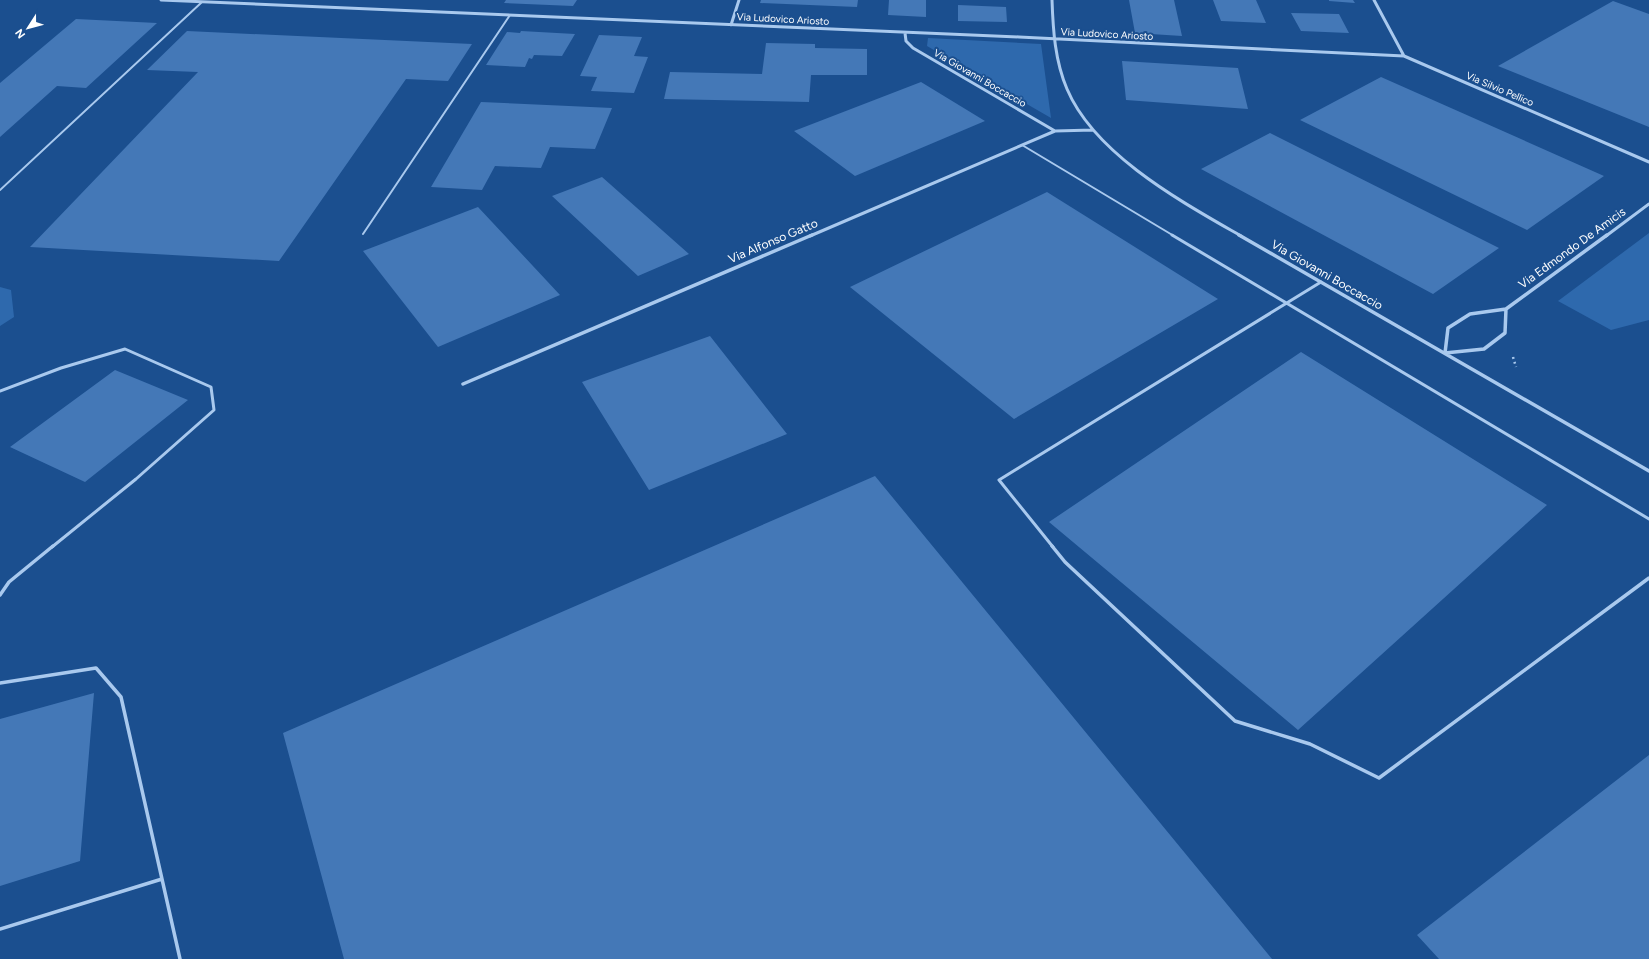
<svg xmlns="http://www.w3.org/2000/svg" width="1649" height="959" font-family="Figtree,sans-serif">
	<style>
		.green { fill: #2e69ad }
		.building { fill: #4478b7 }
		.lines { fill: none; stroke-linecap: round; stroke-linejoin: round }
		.path { stroke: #a9c9ee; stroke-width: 2.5; stroke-dasharray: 2 3; stroke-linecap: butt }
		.lane-far2 { stroke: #a9c9ee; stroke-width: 2 }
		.lane-far1 { stroke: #a9c9ee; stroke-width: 3 }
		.lane { stroke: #a9c9ee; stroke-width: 3.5 }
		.street-far1 { stroke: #a9c9ee; stroke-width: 3 }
		.street { stroke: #a9c9ee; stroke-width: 3.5 }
		.labels { text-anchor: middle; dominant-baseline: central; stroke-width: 4; stroke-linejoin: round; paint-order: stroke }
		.far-street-label { font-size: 10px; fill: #fff; stroke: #1b4f8f }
		.street-label { font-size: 12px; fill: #fff; stroke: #1b4f8f }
	</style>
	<rect width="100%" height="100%" fill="#1b4f8f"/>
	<path class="green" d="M928,38L1041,44L1051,118L927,46Z
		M1649,233V320L1611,330L1558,301Z
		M0,287L11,290L14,317L0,326Z"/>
	<path class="building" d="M506,0H577L573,6L504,3Z
		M761,0H858L857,7L760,3Z
		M889,0H926V17L888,15Z
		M1129,0H1174L1182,36L1135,33Z
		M1213,0H1256L1266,23L1221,21Z
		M1329,0H1353L1355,3L1329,1Z
		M1613,1L1649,14V127L1498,66Z
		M958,5L1006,7L1007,22L958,21Z
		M1291,13L1339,14L1349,33L1301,31Z
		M76,19L157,23L86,88L57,86L0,137V83Z
		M187,31L472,44L448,81L406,79L279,261L30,247L198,72L147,70Z
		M521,31L575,34L562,56L534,55L532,59L529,58L525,67L486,65L507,32L520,33Z
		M599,35L642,37L634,56L648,57L634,93L591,91L597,77L580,76Z
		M766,43L815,44V48L867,49V75H811L809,102L664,99L670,72L762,74Z
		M1122,61L1238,68L1248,109L1126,100Z
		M1381,77L1604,176L1527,230L1300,120Z
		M921,82L985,121L855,176L794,131Z
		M481,102L569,106L612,108L595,149L550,147L541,168L495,166L482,190L431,187Z
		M1270,133L1499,248L1433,294L1201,169Z
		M602,177L689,254L638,276L552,196Z
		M1047,192L1218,299L1014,419L850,287Z
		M478,207L560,295L438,347L363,251Z
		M710,336L787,434L649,490L582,382Z
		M1301,352L1547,505L1298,730L1049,522Z
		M115,370L188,400L85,482L10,447Z
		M875,476L1272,959H344L283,733Z
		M94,693L80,861L0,886V719Z
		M1649,755V959H1439L1417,935Z"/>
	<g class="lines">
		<path class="path" d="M1513,357L1516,367"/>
		<path class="lane-far2" d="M1022,145L1174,236
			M0,190L202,2
			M363,234L510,15"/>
		<path class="lane-far1" d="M1172,235L1649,519
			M0,391L61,368L125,349L211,387L214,410L136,479L52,547
			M1053,547L999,480L1321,282"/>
		<path class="lane" d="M1052,546L1065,562L1235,721L1310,744L1379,778L1649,578
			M0,595L9,582L53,546
			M0,683L96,668L121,697L180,959
			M0,929L162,879"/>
		<path class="street-far1" d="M161,0L1019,37L1404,56
			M1052,0C1053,30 1055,61 1067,89C1095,155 1182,202 1241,236
			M1374,0L1404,56L1649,162
			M731,25L739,0
			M905,33L906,41L913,48L1055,131
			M810,236L1055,131L1093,130
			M1606,236L1649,204"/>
		<path class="street" d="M1239,235L1649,471
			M1506,309L1505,333L1484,349L1445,353L1448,328L1470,314Z
			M1506,309L1607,235
			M463,384L812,235"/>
	</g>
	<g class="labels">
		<g class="far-street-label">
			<text transform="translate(783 19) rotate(3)">Via Ludovico Ariosto</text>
			<text transform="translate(1107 34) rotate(3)">Via Ludovico Ariosto</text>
			<text transform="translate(980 78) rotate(30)">Via Giovanni Boccaccio</text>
			<text transform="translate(1500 89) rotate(23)">Via Silvio Pellico</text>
		</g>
		<g class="street-label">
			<text transform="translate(773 241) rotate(-23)">Via Alfonso Gatto</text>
			<text transform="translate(1572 248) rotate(-36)">Via Edmondo De Amicis</text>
			<text transform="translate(1327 275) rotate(30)">Via Giovanni Boccaccio</text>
		</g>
	</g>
	<g transform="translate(28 28) rotate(234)" stroke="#1b4f8f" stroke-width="3" paint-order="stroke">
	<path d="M0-3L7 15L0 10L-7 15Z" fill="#ffffff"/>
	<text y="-6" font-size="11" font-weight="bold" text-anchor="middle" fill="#ffffff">N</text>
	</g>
</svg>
